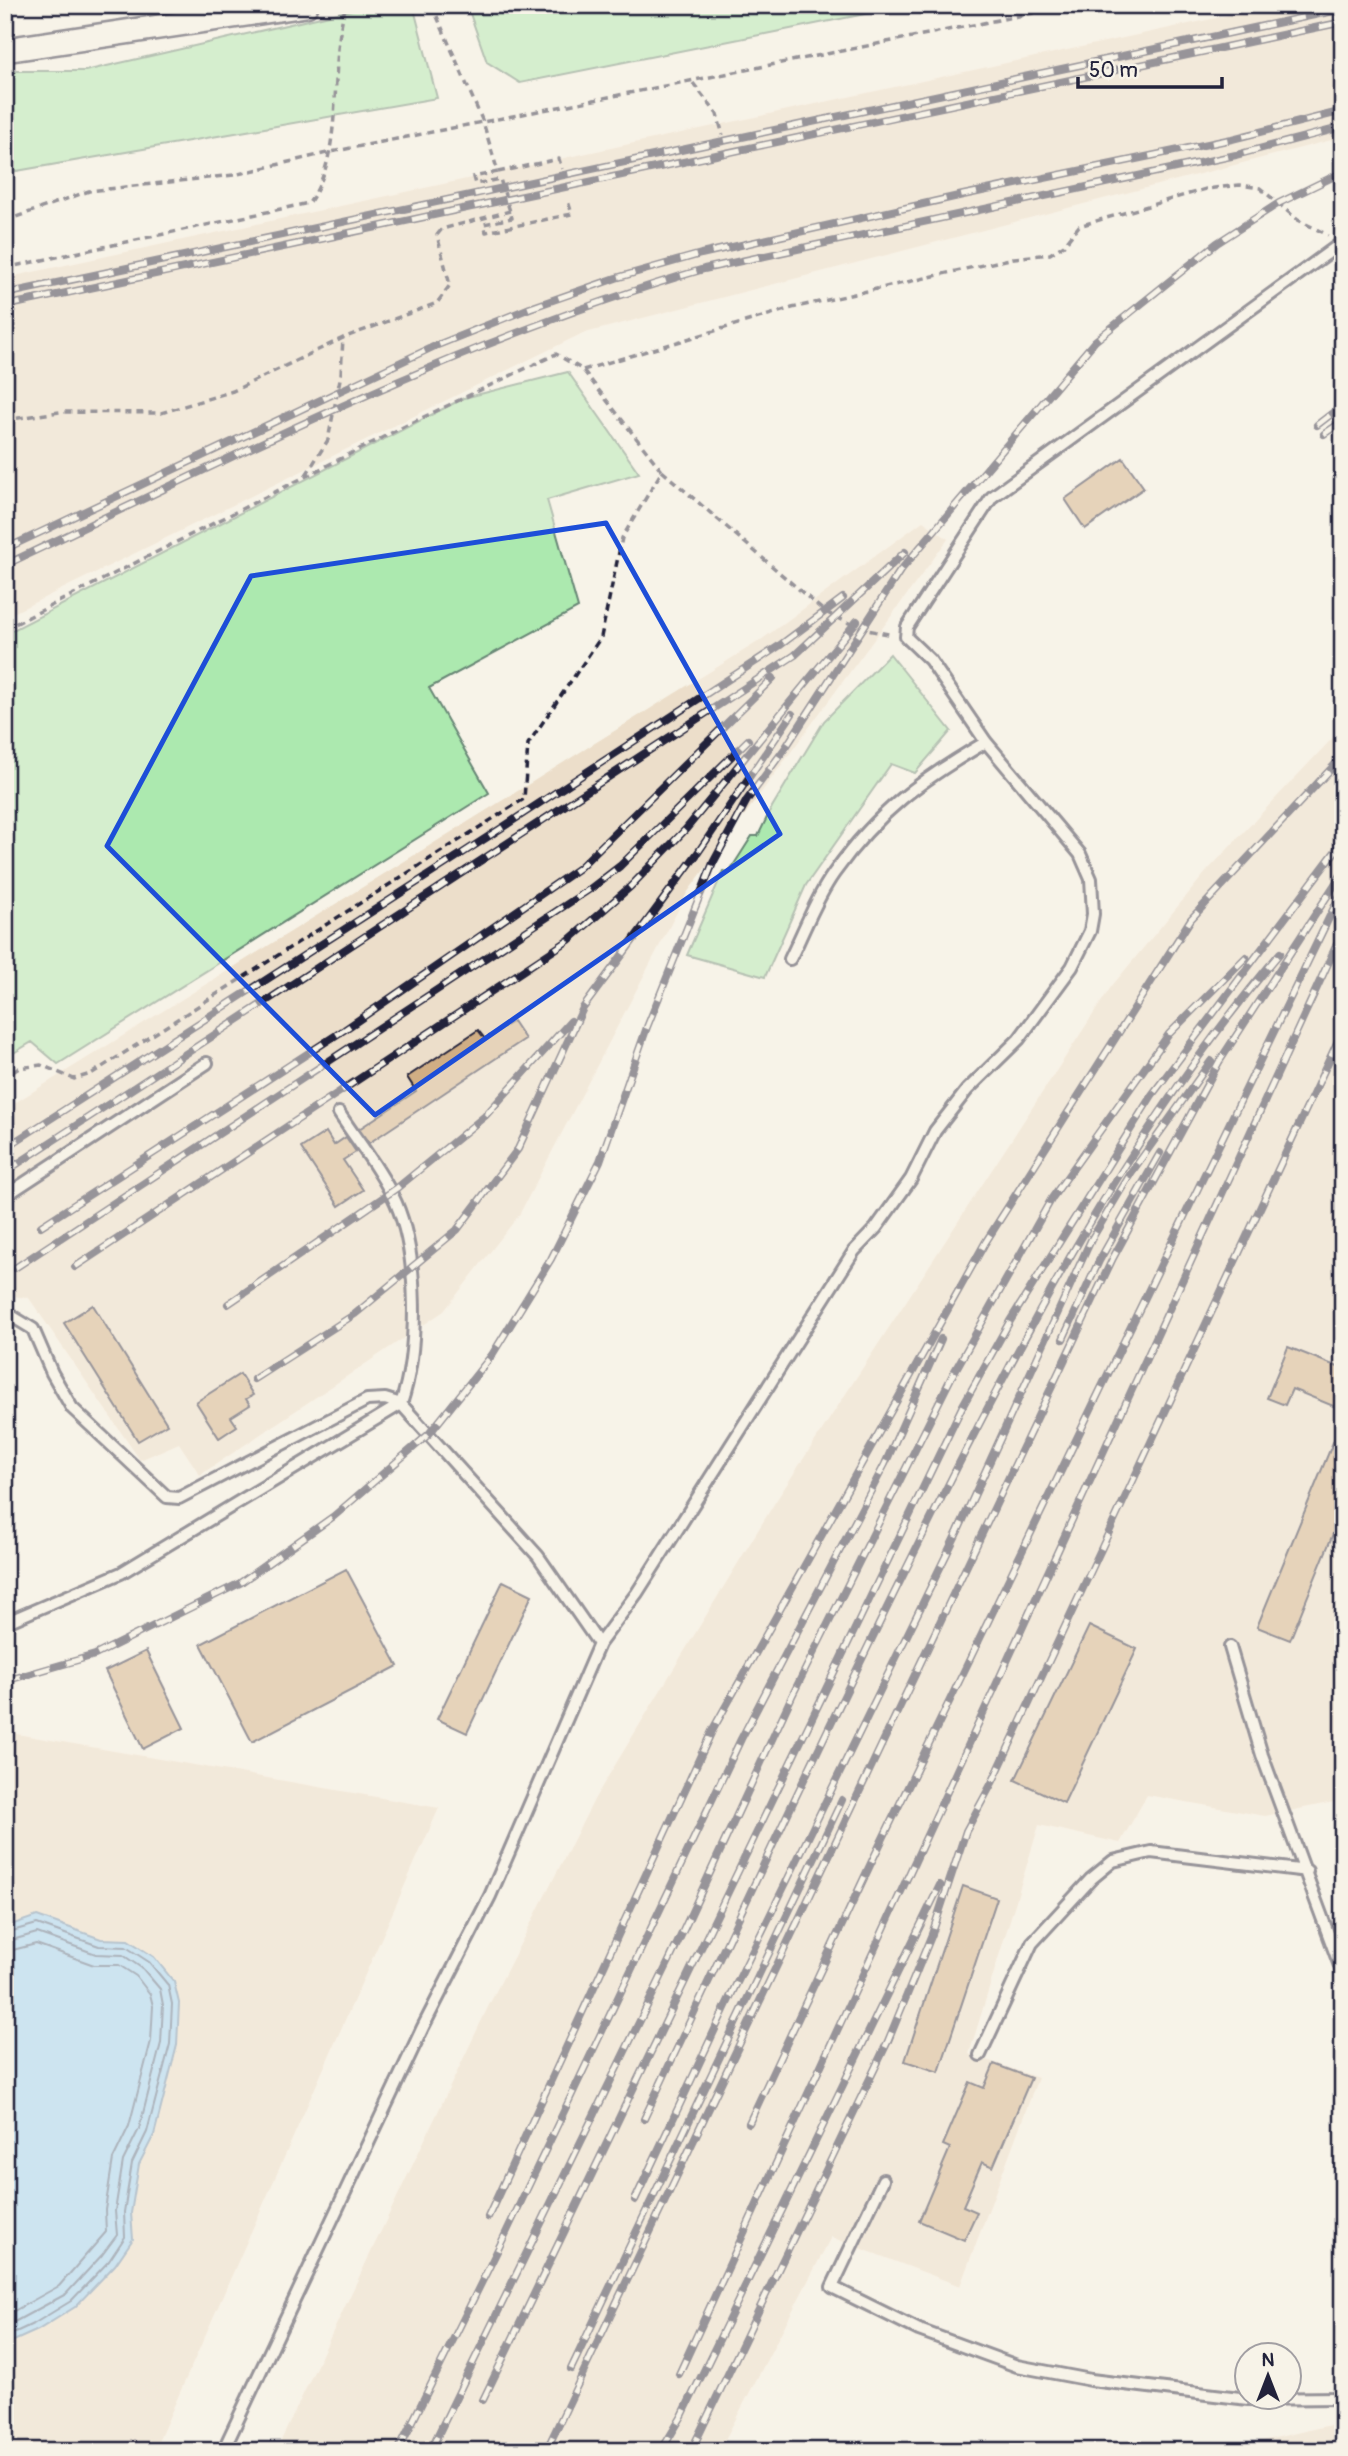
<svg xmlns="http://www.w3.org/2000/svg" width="1348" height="2456" font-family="Pangolin,sans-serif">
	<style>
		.built { fill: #ecdeca }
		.green { fill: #ace9af; stroke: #678675; stroke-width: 2 }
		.water { fill: #9ad2fa; stroke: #6a8cae; stroke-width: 2 }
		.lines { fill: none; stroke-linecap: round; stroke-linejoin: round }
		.shore { stroke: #526887; stroke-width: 2 }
		.building { fill: #d1ae84; stroke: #22223b; stroke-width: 2 }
		.service-casing { stroke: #22223b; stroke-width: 16 }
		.minor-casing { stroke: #22223b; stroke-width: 28 }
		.path { stroke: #22223b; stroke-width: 3.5; stroke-dasharray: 7 5; stroke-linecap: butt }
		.service { stroke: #f7f3e8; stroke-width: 10 }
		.minor { stroke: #f7f3e8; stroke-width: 23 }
		.rail-casing { stroke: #22223b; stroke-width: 8 }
		.rail { stroke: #f7f3e8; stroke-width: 5; stroke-dasharray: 16; stroke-linecap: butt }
		.marked { fill: none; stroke: #1d4ed8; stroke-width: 5; stroke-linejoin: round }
	</style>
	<rect width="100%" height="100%" fill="#f7f3e8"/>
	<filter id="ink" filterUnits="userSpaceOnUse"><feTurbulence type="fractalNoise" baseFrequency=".0143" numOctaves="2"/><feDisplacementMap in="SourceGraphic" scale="14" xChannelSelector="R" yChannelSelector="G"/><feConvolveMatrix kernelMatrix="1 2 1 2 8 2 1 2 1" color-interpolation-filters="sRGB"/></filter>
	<g filter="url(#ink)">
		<path class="built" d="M1277,5H1343V137L581,334L5,617V278Z
			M923,521L948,539L687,893L519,1215L444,1311L200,1475L179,1443L140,1460L29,1298L5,1295V1109L761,640Z
			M1343,727V1800L1265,1816L1147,1795L1120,1843L1039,1825L969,2054L1038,2078L960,2286L831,2237L719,2451H276L489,2005L595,1798L774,1504L1111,987L1207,871Z
			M5,1732L439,1808L154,2451H5Z
			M1343,2422V2451H1220Z"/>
		<path class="green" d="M373,5H413L437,98L5,173V71H85Z
			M467,5H910L520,83L487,62Z
			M568,372L639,473L547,500L578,608L429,688L489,793L58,1064L32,1042L5,1058V634L464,398Z
			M890,654L951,731L915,773L891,764L806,885L765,977L687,955L723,871L729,872L752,836H758L772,807L824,721Z"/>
		<path class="water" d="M37,1916L101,1939L128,1940L154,1957L174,1982L179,2003L177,2045L154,2135L139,2164L131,2213L133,2239L115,2265L75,2307L38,2330L5,2345V1927Z"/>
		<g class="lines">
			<path class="shore" d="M5,1933L37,1924L99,1946L126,1947L149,1962L168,1985L172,2004L170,2044L147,2132L132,2163L124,2212L125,2237L109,2261L71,2301L35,2323L5,2337
				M5,1942L37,1933L96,1954L123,1955L143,1969L160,1989L163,2005L161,2043L139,2129L123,2161L115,2211L117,2235L102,2255L66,2294L5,2327
				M5,1952L36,1944L94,1965H119L136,1976L150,1994L153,2006L151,2041L129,2126L113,2159L105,2210L106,2232L59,2286L5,2316"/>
		</g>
		<path class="building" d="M1123,458L1144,488L1085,529L1065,499Z
			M513,1021L525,1039L369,1143L359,1129L416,1091L407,1077L478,1030L485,1039Z
			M326,1132L334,1145L346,1137L356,1152L343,1160L363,1190L339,1206L301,1148Z
			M93,1305L167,1424L138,1441L64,1323Z
			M1288,1347L1343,1369V1410L1292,1389L1285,1405L1267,1398Z
			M240,1374L253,1395L246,1399L250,1405L231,1417L237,1426L219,1438L196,1402Z
			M1343,1418V1509L1290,1640L1257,1627Z
			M346,1569L398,1666L252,1742L201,1644Z
			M503,1581L532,1595L467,1733L437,1719Z
			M1089,1626L1137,1649L1064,1803L1015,1780Z
			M146,1651L184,1728L143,1749L105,1671Z
			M963,1886L997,1898L939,2072L905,2061Z
			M994,2064L1031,2078L993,2167L982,2162L963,2206L977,2212L964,2240L919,2221L950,2148L943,2145L970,2082L984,2088Z"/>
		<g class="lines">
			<g class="service-casing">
				<path id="service" d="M790,959C804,931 816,898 834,873C878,811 921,780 986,742
					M5,1196L207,1063
					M5,1312L33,1329L52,1373L72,1408L167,1497L179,1498L367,1400L385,1399L401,1404L538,1556L599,1644
					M5,1623L121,1573L401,1404C419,1350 419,1256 396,1203C382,1172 358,1142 339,1113
					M1230,1647L1262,1755L1343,1974
					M980,2055L1032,1943L1091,1879L1113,1861L1151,1852L1307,1871
					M883,2180L832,2287L919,2330L1017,2366L1091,2380L1248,2399L1343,2398
					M223,2451L423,2027L490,1896L599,1644L637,1593L854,1251L876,1228L911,1179L935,1131L967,1090L1019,1039L1072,967L1090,931L1093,914L1091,879L1080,854L986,742L930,660L906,637L907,627L992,497L1343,242"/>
			</g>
			<g class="minor-casing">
				<path id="minor" d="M5,50L306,5"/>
			</g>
			<path class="path" d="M432,5L483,122L498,172L473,177L475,184L500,179L512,218L484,224L486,232L572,214L568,201
				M693,83L717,114L723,135
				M498,172L559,159L562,169
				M5,221L89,191L234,175L331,152L1074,5
				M5,268L309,203C347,149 327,67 346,5
				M583,370L792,308L1014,258L1050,254L1064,245L1079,226L1206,189L1240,185L1260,188L1298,220L1328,235
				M5,420L60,412L161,413L233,391L343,338L437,303L450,285L437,235L442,229L510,211
				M662,471L825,612L862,629L893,635
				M306,475L328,440L341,374L343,338
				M5,629L407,425L556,354L583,370L662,471L622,538L601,637L528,744L524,799L91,1074L74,1079L41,1065L19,1068L5,1077"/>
			<use href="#service" class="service"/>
			<use href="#minor" class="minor"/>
			<g class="rail-casing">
				<path id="rail" d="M5,294L1343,9
					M5,306L1343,22
					M1317,425L1343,405
					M1324,434L1343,421
					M5,549L435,346L530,308L616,278L701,254L963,195L1232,139L1343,111
					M5,565C233,457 461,340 704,269L1236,155L1343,127
					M5,1148L500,829L779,646L843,598
					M5,1172L795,655L905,552
					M41,1226L344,1030L579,868L773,678
					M75,1267L569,940L630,887L686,829L857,621
					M15,1268L590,889L620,866L748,740
					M228,1304L397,1188L485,1116L571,1021
					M1063,1339L1099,1261L1160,1153
					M254,1379L355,1314L457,1230L518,1149L583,1008L697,854L792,714
					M5,1681L95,1655L240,1583L334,1516L429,1434L492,1355L551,1259L600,1161L647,1027L713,863L747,800L786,747L900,571L1095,341L1217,243L1279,203L1343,172
					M644,2119C737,1921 829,1723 927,1527C1028,1325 1133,1126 1280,953
					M749,2123L872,1861L1343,889
					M635,2200L732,1993L958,1531L1091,1240L1131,1173L1211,1061
					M488,2217L712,1731L985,1243L1191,919L1343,756
					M571,2369L842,1800
					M679,2374L1343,931
					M483,2400L962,1407L1010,1321L1152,1095L1343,841
					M398,2451L506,2233L741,1739L885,1464L941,1339
					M430,2451L671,1957L792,1696L952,1376L1052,1198L1169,1034L1246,957
					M546,2451L1113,1258L1219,1062L1343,872
					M661,2451L682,2416L940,1885
					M691,2451L888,2041L932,1934L966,1831L993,1781L1343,1030"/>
			</g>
			<use href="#rail" class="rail"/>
		</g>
	</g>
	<path d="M0 0H1348V2456H0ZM606,523L780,834L375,1115L107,846L251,576Z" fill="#f7f3e8" fill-opacity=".55" fill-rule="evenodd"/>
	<path class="marked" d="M606,523L780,834L375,1115L107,846L251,576Z"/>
	<rect width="1348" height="2456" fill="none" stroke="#f7f3e8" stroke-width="28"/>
	<rect x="14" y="14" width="1320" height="2428" fill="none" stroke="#22223b" stroke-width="2.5" filter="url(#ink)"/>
	<g transform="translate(1268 2376)"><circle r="33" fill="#f7f3e8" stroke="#a29fa3" stroke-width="2"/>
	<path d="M0-5L12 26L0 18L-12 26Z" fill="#22223b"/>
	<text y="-10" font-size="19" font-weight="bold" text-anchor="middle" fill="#22223b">N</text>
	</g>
	<path d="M1078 77v10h144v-10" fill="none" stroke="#22223b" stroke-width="3.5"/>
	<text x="1089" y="77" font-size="21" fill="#22223b" stroke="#f7f3e8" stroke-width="5" paint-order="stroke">50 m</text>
</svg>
